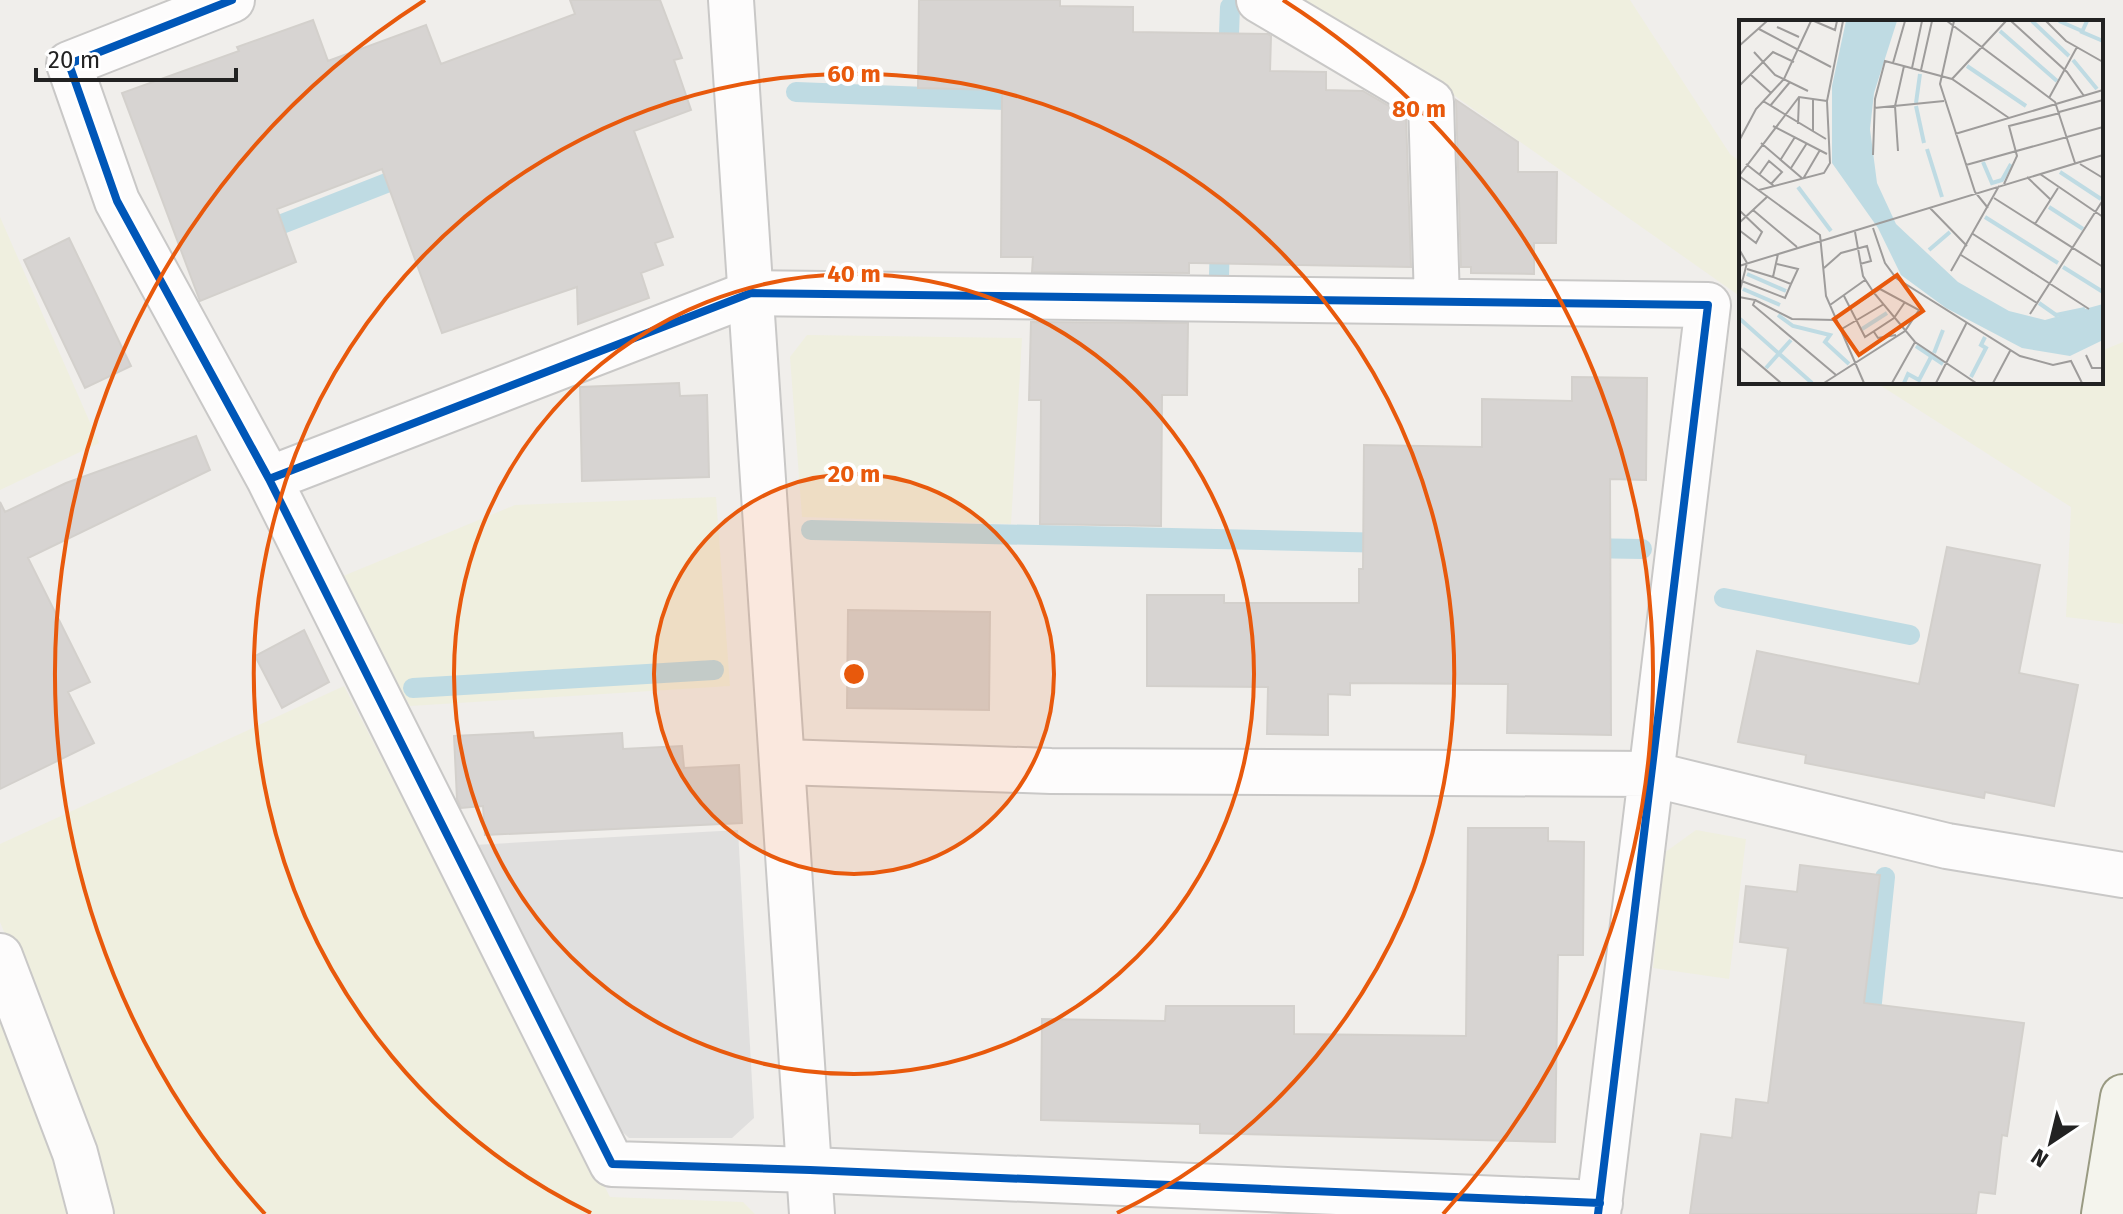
<svg xmlns="http://www.w3.org/2000/svg" width="2123" height="1214" font-family="'Fira Sans',sans-serif">
	<style>
		.farmland { fill: #efefdf }
		.parking { fill: #e0dfde }
		.lines { fill: none; stroke-linecap: round; stroke-linejoin: round }
		.stream { stroke: #bfdbe3; stroke-width: 20 }
		.building { fill: #d7d4d2; stroke: #d3d0cc; stroke-width: 2 }
		.minor-casing { stroke: #c9c8c7; stroke-width: 48 }
		.tertiary-casing { stroke: #c9c8c7; stroke-width: 48 }
		.secondary-casing { stroke: #999a82; stroke-width: 48 }
		.minor { stroke: #fdfcfc; stroke-width: 44 }
		.tertiary { stroke: #fdfcfc; stroke-width: 44 }
		.secondary { stroke: #f4f4ed; stroke-width: 44 }
		.cycleway-casing { stroke: #fff; stroke-width: 13 }
		.cycleway { stroke: #0057b8; stroke-width: 8 }
		.ring { fill: none; stroke: #e8590c; stroke-width: 4 }
		.inset-river { fill: none; stroke: #bfdbe3; stroke-width: 4 }
		.inset-road { fill: none; stroke: #9e9c9b; stroke-width: 2 }
		.view { fill: #e8590c; fill-opacity: 0.15; stroke: #e8590c; stroke-width: 4 }
		.inset-edge { fill: none; stroke: #222; stroke-width: 4 }
		.centre { fill: #e8590c; stroke: #fff; stroke-width: 4 }
		.ring-label { font-size: 24px; text-anchor: middle; font-weight: bold; fill: #e8590c; stroke: #fff; stroke-width: 8; stroke-linejoin: round; paint-order: stroke }
	</style>
	<rect width="100%" height="100%" fill="#f0eeeb"/>
	<path class="farmland" d="M1297,0H1630L1730,154L1741,162V297L1408,63Z
		M0,217L99,443L0,490Z
		M807,335L1022,338L1011,524L802,517L790,357Z
		M2123,342V624L2066,617L2071,507L1875,382H2101V351Z
		M716,497L730,686L410,706L336,579L515,505Z
		M344,686L610,1197L743,1202L755,1214H107L84,1127L0,922V844Z
		M1696,830L1746,839L1729,979L1653,968L1664,853Z
		M0,988L75,1214H0Z"/>
	<path class="parking" d="M738,830L754,1118L732,1138H629L607,1118L474,845Z"/>
	<g class="lines">
		<path class="stream" d="M1228,61L1230,7
			M796,92L1028,101
			M259,233L412,173
			M1219,277L1220,237
			M811,530L1391,543
			M1583,548L1642,549
			M1724,598L1910,635
			M413,688L714,670
			M1869,1031L1885,877"/>
	</g>
	<path class="building" d="M570,0H660L682,58L674,60L691,110L634,131L673,237L655,243L663,265L641,273L649,298L578,324L577,287L442,333L382,169L277,209L296,262L200,301L122,93L239,51L237,47L313,20L328,61L426,25L441,64L575,14Z
		M919,0H1060V6L1133,7V32L1268,34L1271,36L1270,71L1326,72V90L1363,91L1406,116L1411,267L1196,263H1189V273L1032,272L1033,257H1001L1002,90L918,88Z
		M1456,100L1518,142V172H1557L1556,243H1534V274L1471,273V267H1461Z
		M69,238L131,366L85,388L24,260Z
		M1031,322L1188,323L1187,395H1162L1161,526L1040,524L1041,400H1029Z
		M1572,377L1647,378L1646,480L1610,479L1611,735L1507,733L1508,684L1350,683V695L1328,694V735L1267,734L1268,687L1147,686V595H1224V603H1359V569H1363L1364,445L1482,447V399L1572,401Z
		M679,383L680,396L707,395L709,477L582,481L580,387Z
		M196,436L210,470L28,558L90,682L68,692L94,743L0,789V502L5,512L66,483Z
		M1947,547L2040,565L2019,673L2078,685L2054,806L1985,792L1984,798L1805,763L1806,755L1738,742L1757,651L1919,684Z
		M848,610L990,612L989,710L847,708Z
		M304,630L329,682L282,708L255,656Z
		M533,732L534,738L622,733L623,749L682,746L684,768L739,765L742,823L485,835L483,806L461,808L457,799L454,736Z
		M1468,828H1548V841L1584,842L1583,955H1558L1555,1142L1200,1133V1124L1041,1120L1042,1019L1165,1021L1166,1006H1294V1034L1466,1036Z
		M1800,865L1880,875L1864,1003L2024,1023L2007,1136L2002,1135L1995,1194L1979,1192L1976,1214H1690L1701,1134L1732,1138L1736,1099L1768,1103L1788,948L1740,942L1746,886L1797,892Z"/>
	<g class="lines">
		<g class="minor-casing">
			<path id="minor" d="M232,0L69,64L117,201L269,479L612,1164L810,1170L1600,1203
				M1259,0L1431,102L1437,301
				M269,479L751,293L1708,305L1598,1214
				M783,762L1051,771L1651,774L1947,846L2123,875
				M0,956L75,1153L91,1214"/>
		</g>
		<g class="tertiary-casing">
			<path id="tertiary" d="M731,0L812,1214"/>
		</g>
		<g class="secondary-casing">
			<path id="secondary" d="M2104,1214L2123,1097"/>
		</g>
		<use href="#minor" class="minor"/>
		<use href="#tertiary" class="tertiary"/>
		<use href="#secondary" class="secondary"/>
		<g class="cycleway-casing">
			<path id="cycleway" d="M232,0L69,64L117,201L269,479L612,1164L810,1170L1600,1203
				M269,479L751,293L1708,305L1598,1214"/>
		</g>
		<use href="#cycleway" class="cycleway"/>
	</g>
	<circle cx="854" cy="674" r="200" fill="#e8590c" fill-opacity=".12"/>
	<g class="ring">
		<circle cx="854" cy="674" r="200"/>
		<circle cx="854" cy="674" r="400"/>
		<path d="M591 1213A600 600 0 1 1 1117 1213"/>
		<path d="M265 1214A799 799 0 0 1 425 0M1283 0A799 799 0 0 1 1443 1214"/>
	</g>
	<g transform="translate(1739 20)">
		<rect width="364" height="364" fill="#f0eeeb"/>
		<path d="M107,1H158L135,73L131,109L138,163L157,204L219,262L270,291L306,300L364,284V320L331,336L283,328L207,288L162,255L139,208L93,143V66Z" fill="#bfdbe3"/>
		<path class="inset-river" d="M293,1L330,36M320,1L343,11M348,1L343,12L364,21M261,11L318,61M334,40L358,69M228,46L287,86M177,83L181,54M177,86L185,123M188,129L203,177M244,142L253,163L263,160L272,144M321,152L362,179M59,167L92,211M310,187L344,209M246,197L319,243M190,230L211,212M324,247L364,272M8,254L47,271M4,269L41,285M300,283L317,295L346,289M39,295L54,306L91,315L86,322L110,344M1,299L73,363M123,309L148,293M177,326L204,344M195,333L204,310M27,348L52,320M232,357L247,328L242,325L246,317M165,363L169,354L180,360L192,337"/>
		<path class="inset-road" d="M75,1L96,10L98,1M208,1L316,82L336,143M215,1L201,64L236,172L249,188M272,1L328,52L345,76M307,1L327,21L364,42M38,7L60,17M20,9L92,47M0,26L28,1M15,32L36,55L69,71M154,43L166,1M173,48L183,1M182,50L193,1M12,55L32,73M213,59L267,1M0,66L34,32L55,42M310,78L338,27M24,81L87,119M31,86L51,62M135,88L205,81M320,92L364,80M59,104L60,78M34,106L88,134M74,112V79M216,114L364,70M0,121L17,89L45,59L72,1M22,123L64,159M159,131L156,86L165,46M134,135L136,79L146,41L213,59L270,98M42,139L56,117M7,144L35,166M341,144L364,158M227,145L364,107M52,148L68,123M301,154L364,197M20,155L30,141L43,152L32,164M0,156L60,77L88,81M0,156L81,215L87,276L125,363M288,157L312,180M64,159L81,130M265,164L278,136L270,106L321,93M20,170L85,153L91,143L88,81L104,1M255,178L364,247M191,188L228,226M0,190L23,212L17,223L0,210M14,190L58,227M0,203L29,176M296,204L319,168M134,208L146,243L157,258L281,336L314,345L332,341L343,363M116,212L124,256L135,273L176,322L237,363M234,214L350,289M0,229L8,243L0,274M222,235L298,283M38,244L59,249L52,264M0,246L364,135M85,248L102,233L128,226L132,241L121,244M8,249L34,257M212,251L260,166M0,260L46,278L52,264L34,257L39,234M105,276L126,317L155,298L166,282M0,277L16,280L14,285L97,355M16,280L53,299L96,300M91,285L126,260M291,294L364,180M101,310L145,284M135,312L139,318L157,315M0,327L42,363M347,335L353,348H364M85,363L166,311L180,290L141,269L111,288M153,363L176,322M197,363L228,302M254,363L271,331"/>
		<path class="view" d="M158,255L184,291L120,335L95,299Z"/>
		<rect width="364" height="364" class="inset-edge"/>
	</g>
	<circle cx="854" cy="674" r="12" class="centre"/>
	<g class="ring-label">
		<text x="854" y="82">60 m</text>
		<text x="1419" y="117">80 m</text>
		<text x="854" y="282">40 m</text>
		<text x="854" y="482">20 m</text>
	</g>
	<g transform="translate(2051 1142) rotate(215)" stroke="#ffffff" stroke-width="6" paint-order="stroke">
	<path d="M0-6L14 30L0 20L-14 30Z" fill="#222222"/>
	<text y="-12" font-size="22" font-weight="bold" text-anchor="middle" fill="#222222">N</text>
	</g>
	<path d="M36 68v12h200v-12" fill="none" stroke="#222222" stroke-width="4"/>
	<text x="48" y="68" font-size="24" fill="#222222" stroke="#ffffff" stroke-width="6" paint-order="stroke">20 m</text>
</svg>
